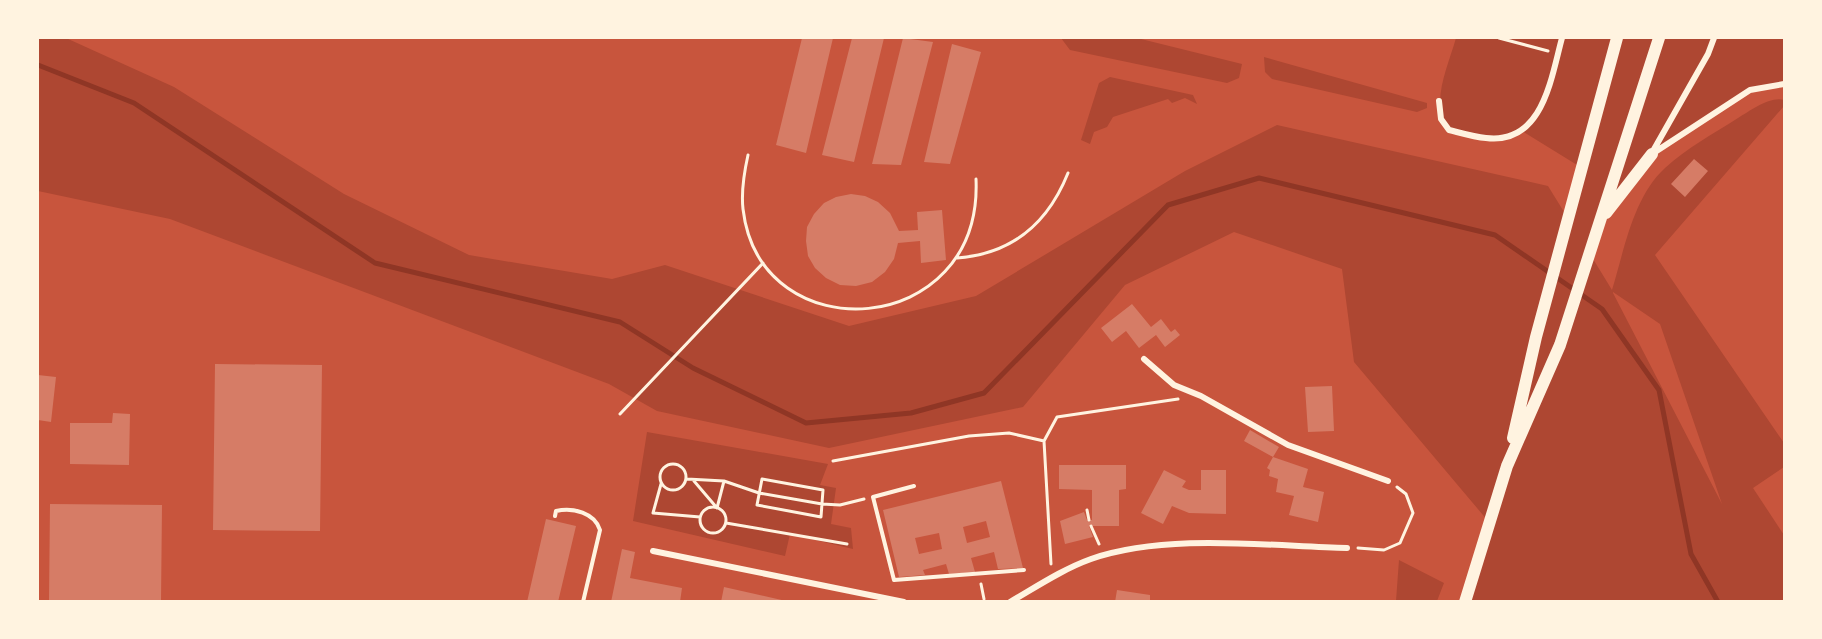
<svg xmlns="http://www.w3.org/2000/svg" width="1822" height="639" font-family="'Source Sans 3',sans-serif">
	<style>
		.green { fill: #ae4732; fill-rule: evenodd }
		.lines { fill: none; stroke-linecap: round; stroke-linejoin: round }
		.stream { stroke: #8f3625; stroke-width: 5 }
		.building { fill: #d67c66; fill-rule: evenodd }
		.path { stroke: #fff3e0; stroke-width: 3 }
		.service { stroke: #fff3e0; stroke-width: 4 }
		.minor { stroke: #fff3e0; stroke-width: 6 }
		.primary { stroke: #fff3e0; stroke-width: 12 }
	</style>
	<rect width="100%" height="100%" fill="#c8553d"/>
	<path class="green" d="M38,38H66L174,87L344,194L469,255L612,279L665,265L849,326L976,296L1185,171L1277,125L1548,186L1569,220L1582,168L1522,131L1487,138L1449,130C1429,104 1448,67 1456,38H1784V84L1750,90L1652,154L1600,221L1590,254L1612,290C1624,251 1633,197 1665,168C1687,148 1713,134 1738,118C1750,111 1770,96 1784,100V106L1655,255L1784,443V467L1753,488L1784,535V601H1465L1488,521L1354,362L1342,269L1234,232L1125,285L1023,407L829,448L657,411L609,384L170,219L38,191ZM1613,292L1660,324L1722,504L1613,293Z
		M1061,38H1137L1242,64L1239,78L1227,83L1070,50Z
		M1264,57L1427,103V108L1417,112L1272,79L1265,72Z
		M1110,77L1193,95L1197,104L1185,98L1172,103L1168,99L1113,117L1107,127L1094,132L1090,144L1081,140L1099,83Z
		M647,432L828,464L820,485L836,488L831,524L851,528L853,549L790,534L785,556L633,521Z
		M1399,560L1444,583L1437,601H1396Z"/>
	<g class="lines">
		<path class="stream" d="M38,65L134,103L375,263L620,322L693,368L806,423L911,413L984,393L1168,205L1259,178L1495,235L1602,309L1659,390L1691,554L1718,602"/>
	</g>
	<path class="building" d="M802,38H833L806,153L776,145Z
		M852,38H884L854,162L822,155Z
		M903,38L933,42L901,165L872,164Z
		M952,44L981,52L950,164L924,162Z
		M1694,159L1708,171L1685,197L1671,184Z
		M851,194L865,196L878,202L890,213L899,231L918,230L917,212L942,210L946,260L921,263L920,241L898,243L894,259L885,272L872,282L856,286L840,285L826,278L815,268L808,256L806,241L807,227L814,214L824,203L836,197Z
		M1132,304L1151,327L1161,319L1171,332L1175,329L1180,335L1165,347L1156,335L1139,348L1126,331L1112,342L1101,328Z
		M215,364L322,365L320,531L213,530Z
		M38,375L56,377L51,422L38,420Z
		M1332,386L1334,431L1308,432L1305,387Z
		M113,413L130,414L129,465L70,464V423H112Z
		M1250,430L1279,447L1273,457L1308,469L1303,487L1324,492L1318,522L1289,515L1294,496L1276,492L1278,479L1269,476L1270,470L1267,468L1273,457L1244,441Z
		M1059,465H1126V489L1119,490V526H1089L1093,537L1065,544L1060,521L1084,512L1087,520H1092V490L1059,489Z
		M1164,470L1186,481L1182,487L1189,490H1201V470H1226V514L1189,513L1172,506L1163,524L1141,513Z
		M1001,481L1023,568L998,569L994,552L971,558L975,572L949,574L946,564L923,570L925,575L899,577L883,510ZM986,521L990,537L967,543L963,527ZM939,533L942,549L919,554L915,538Z
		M50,504L162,505L161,602H49Z
		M546,519L576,526L558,602H527Z
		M622,549L635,552L630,578L682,588L680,602H611Z
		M724,587L786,601V602H721Z
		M1117,590L1150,595V602H1115Z"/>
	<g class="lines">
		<path class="path" d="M1499,38L1548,51
			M748,155C744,173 741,191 743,209C760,354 983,339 976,179
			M957,258C1012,254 1048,223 1068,173
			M620,414L763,263
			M833,461L969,436L1009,433L1044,441
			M660 477a13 13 0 1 1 26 0a13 13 0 1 1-26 0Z
			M687,479L724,481L759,493L822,504L840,505L864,499
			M762,479L823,490L821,517L757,505Z
			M694,481L717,508L724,481
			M661,484L653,513L700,517
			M700 520a13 13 0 1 1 26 0a13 13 0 1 1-26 0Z
			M1087,510L1089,520
			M726,523L847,544
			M1091,526L1099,544
			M1358,548L1384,550L1400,543L1413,513L1406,494L1397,487
			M1051,564L1044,441L1057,417L1178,399
			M981,584L984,599"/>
		<path class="service" d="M914,486L873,497L894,580L1024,570
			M555,516L556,511C573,507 595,513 600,530L583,602"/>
		<path class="minor" d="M1439,101L1441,119L1449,130C1461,133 1474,137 1486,138C1543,145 1551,78 1562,38
			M1653,151L1708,54L1714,38
			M1652,154L1750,90L1784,84
			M1144,359L1174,385L1201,396L1288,445L1388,481
			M653,551L904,602
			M1010,602C1036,587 1063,569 1091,559C1167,533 1267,546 1347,548"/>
		<path class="primary" d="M1606,213L1652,154
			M1513,438L1536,337L1617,38
			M1465,602L1507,466L1560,345L1659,38"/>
	</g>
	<rect width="1822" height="639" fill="none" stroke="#fff3e0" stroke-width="78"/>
</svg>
